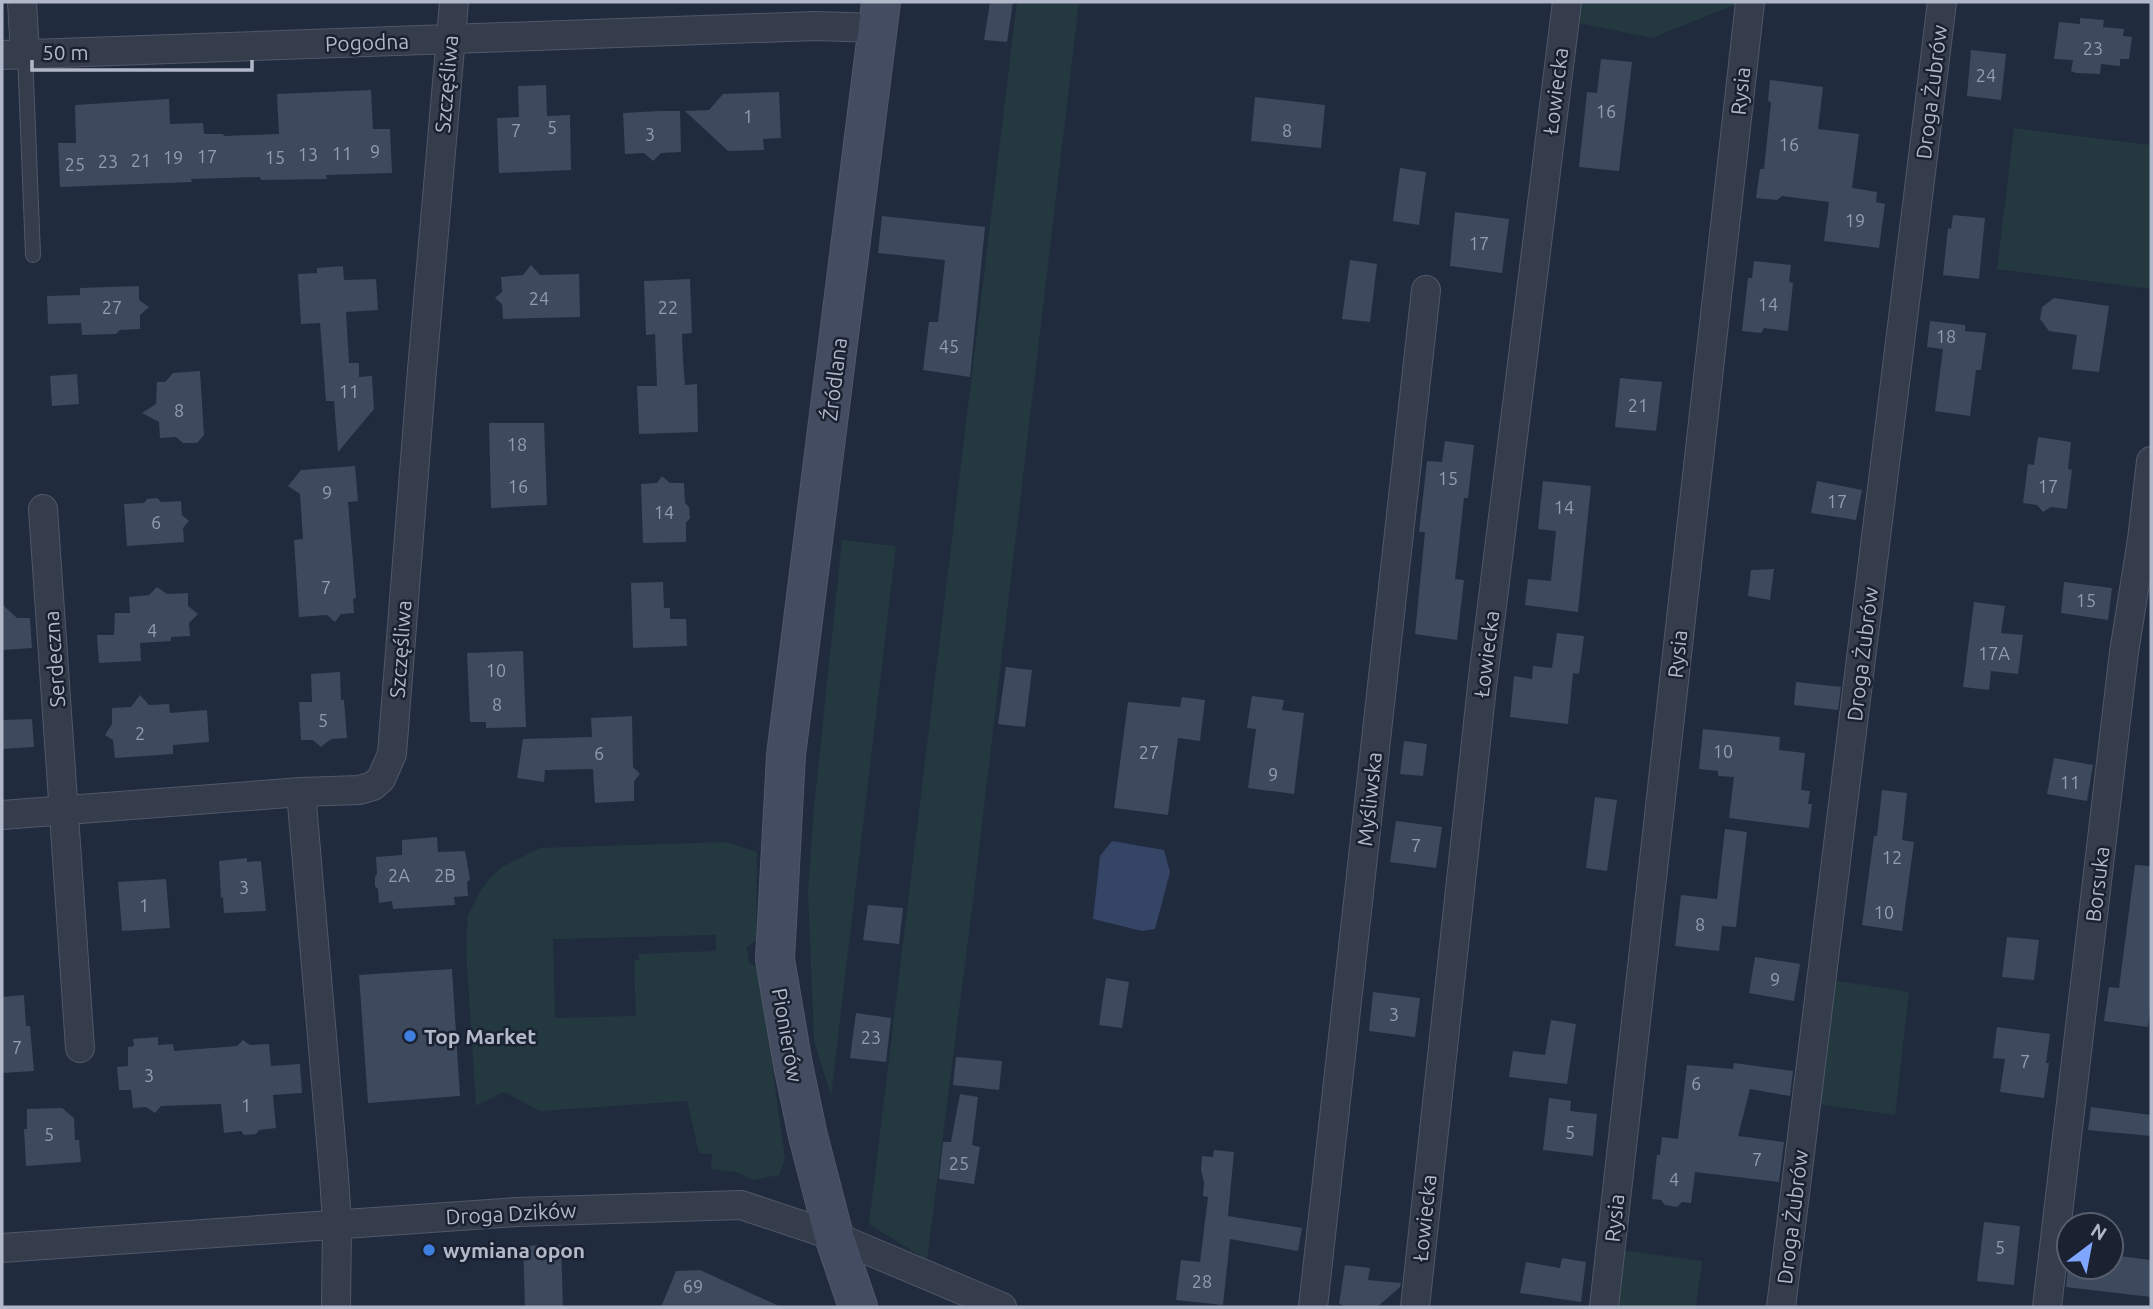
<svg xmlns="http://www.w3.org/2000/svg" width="2153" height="1309" font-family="Ubuntu,sans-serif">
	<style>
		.green { fill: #23393f; fill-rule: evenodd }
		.water { fill: #344566 }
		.building { fill: #3d495d }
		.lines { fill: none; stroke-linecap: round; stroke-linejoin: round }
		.service-casing { stroke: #505868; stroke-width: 16 }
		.minor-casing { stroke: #505868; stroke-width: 30 }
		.secondary-casing { stroke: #505868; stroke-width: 40 }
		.service { stroke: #353d4d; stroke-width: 14 }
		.minor { stroke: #353d4d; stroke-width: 28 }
		.secondary { stroke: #434c61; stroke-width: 38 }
		.shop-dot { fill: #3f7fe0; stroke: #1a2232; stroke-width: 2.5 }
		.labels { text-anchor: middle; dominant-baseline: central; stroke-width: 5; stroke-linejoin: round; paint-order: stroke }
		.number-label { font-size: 18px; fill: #949cae }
		.street-label { font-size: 21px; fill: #b1b8c9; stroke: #1a2232 }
		.poi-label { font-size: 21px; font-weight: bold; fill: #b1b8c9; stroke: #1a2232; text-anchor: start }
	</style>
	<rect width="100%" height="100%" fill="#212b3e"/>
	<path class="green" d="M1017,2H1079L971,917L927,1260L869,1224Z
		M1575,2H1742L1652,38L1573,22Z
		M2014,128L2151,145V289L1997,269Z
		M842,540L896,546L831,1096L814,1040L808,890L814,808Z
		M725,842L757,852L756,940L747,947L749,964L758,966L785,1158L779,1175L753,1180L736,1172L711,1169L712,1154L699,1153L687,1101L540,1111L504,1092L476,1106L466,950L468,915L481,890L490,878L502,867L540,848ZM716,935V951L638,954L639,960H634L636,1016L555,1018L553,939Z
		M1832,980L1909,992L1895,1115L1818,1104Z
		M1619,1250L1702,1261L1696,1307H1613Z"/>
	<path class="water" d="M1112,841L1164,850L1170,872L1155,929L1142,931L1093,919L1100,856Z"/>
	<path class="building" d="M990,2H1013L1007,42L984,40Z
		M2080,18L2104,20L2103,27L2124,29L2123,36L2132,37L2129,59H2120V66L2101,64L2100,74L2076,73L2071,71L2073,60L2054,59L2059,22L2080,24Z
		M1971,50L2006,54L2001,100L1967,96Z
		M1601,59L1632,62L1619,171L1579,167L1587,92L1597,93Z
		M1770,80L1823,87L1818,129L1859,134L1852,188L1877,192L1876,202L1885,204L1879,248L1824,241L1829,202L1782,196L1777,200L1756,198L1760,169H1764L1771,103L1768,100Z
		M546,85L547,116L570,115L571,170L499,173L497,118L519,117L518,86Z
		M371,90L373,129H390L392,173L326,175L327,179L261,180L260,177L191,179L192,182L60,187L58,143H76L75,105L169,99L170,124L203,123L204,134H223L224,136L279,134L277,94Z
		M779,92L781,138L763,139L764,150L728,151L685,111L709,110L723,94Z
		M1255,97L1325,105L1321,148L1251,141Z
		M659,111H680L681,152L661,153L653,161L644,153L625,154L623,113Z
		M1400,168L1426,172L1419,225L1393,221Z
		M1455,212L1509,219L1502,273L1450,266Z
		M1953,215L1985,218L1979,279L1943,275L1948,228L1951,229Z
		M882,216L985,227L970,377L923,370L929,322H938L945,260L878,253Z
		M1350,260L1377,264L1370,322L1342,319Z
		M1754,261L1791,265L1789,282L1793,283L1788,331L1764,328L1761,333L1742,331L1748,278H1752Z
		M531,265L540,275L579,274L580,317L503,319L502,304L495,298L502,292L501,277L523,275Z
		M343,266L344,280L376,279L378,310L346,312L349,363H359V377L372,376L374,409L338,452L334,401H326L320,323L301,324L298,274L317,273V268Z
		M690,279L692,333L682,334L683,361L685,385L697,384L698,432L639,434L637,386H657L655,334L646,335L644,281Z
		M139,286V300L149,307L140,315V329L120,330L116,334L82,335L81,323L48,324L47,296L80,295V288Z
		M2054,298L2109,306L2099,372L2072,369L2077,335L2049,331L2040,319L2042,307Z
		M1930,321L1965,325V331L1986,333L1981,370H1976L1970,416L1935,411L1943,349L1927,347Z
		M200,371L204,435L197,443H183L176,437L160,438L159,422L142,413L156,404L157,382H165L173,373Z
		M77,374L79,404L52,406L50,376Z
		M1620,378L1662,382L1656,431L1615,427Z
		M489,423H544L547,505L491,508Z
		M2038,437L2071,442L2068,469L2072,470L2067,509L2051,507L2043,512L2037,505L2023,503L2028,464L2034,465Z
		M1445,441L1474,445L1468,498H1464L1455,579L1464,580L1457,640L1415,634L1425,532H1419L1427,461L1442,462Z
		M355,466L358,501L348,502L356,598L353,599L354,613L341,614L335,622L327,615L299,617L294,540L303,539L300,494L288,486L301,470Z
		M662,476L670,483H684L685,503L689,507L690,518L686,523V542L643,543L641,484L657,483Z
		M1543,481L1591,486L1578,612L1525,605L1528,579L1551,581L1556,531L1538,529Z
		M1817,481L1862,490L1856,520L1811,513Z
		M157,498L161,502L181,501L182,515L189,521L183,528L184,542L127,546L124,504L144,503L147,499Z
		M1774,569L1770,600L1748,596L1751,570Z
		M663,582L664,608H670V619H686L687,646L633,648L631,583Z
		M2064,582L2112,588L2108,620L2061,613Z
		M157,587L167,594L188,593V606L198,614L189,623L190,636L171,637V641L140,643L141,661L99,663L97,635H114L115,613H130L129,597L149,595Z
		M1974,602L2005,606L2001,633L2023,635L2018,674L1991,671L1989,690L1963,687Z
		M2,604L17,618H30L32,648L3,650Z
		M1557,633L1584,636L1579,674L1573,673L1568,724L1510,717L1514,676L1532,679L1533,666L1552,668Z
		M523,651L526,727L486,728V722H470L467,653Z
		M1006,667L1032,670L1025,727L998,724Z
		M340,672L341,700H344L347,738L331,739L321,747L313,740H301L299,702H312L311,674Z
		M1796,682L1841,687L1838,710L1794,705Z
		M140,695L149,705L169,704L170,713L207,710L209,742L173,745V754L115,758L113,740L105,735L112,724V708L131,707Z
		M1252,696L1284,700L1282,710L1304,713L1294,794L1248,788L1256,729L1247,728Z
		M1182,697L1205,700L1200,741L1178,738L1168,815L1114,808L1128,702L1180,707Z
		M632,716L633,767L640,774L634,781V801L595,803L593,769L545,770L544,782L517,778L523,739L592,737L591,718Z
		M32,719L34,747L2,749V720Z
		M1703,729L1780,737L1779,750L1805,753L1801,790L1810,791L1808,804H1812L1809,828L1729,818L1734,777L1718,776V771L1699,769Z
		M1404,741L1427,744L1423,776L1400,774Z
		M2054,758L2093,765L2087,801L2047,794Z
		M1882,790L1907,793L1902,840L1914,842L1902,931L1862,925L1874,836H1877Z
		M1595,797L1617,800L1607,871L1586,868Z
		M1396,821L1442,827L1436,868L1390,862Z
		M1725,829L1747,832L1736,927L1722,926L1719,951L1675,946L1681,895L1717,899Z
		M437,837L438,852L465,851L470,879L467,882L468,896L454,897L455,905L393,909L392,901L379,903L378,889L375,886V877L377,874L376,857L402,855V840Z
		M247,858V862L261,861L266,911L224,913L223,897L221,898L219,861Z
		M2135,865L2151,866V1002L2148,1027L2104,1021L2109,987L2119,988Z
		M166,879L170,928L122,931L118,882Z
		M868,905L903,908L899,944L863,940Z
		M2007,937L2039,940L2034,980L2002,977Z
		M1755,957L1800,964L1794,1001L1749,993Z
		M452,969L460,1096L368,1103L359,975Z
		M1106,978L1129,982L1122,1028L1099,1025Z
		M1373,992L1420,998L1415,1037L1369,1031Z
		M24,995L26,1026H30L34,1071L2,1073V997Z
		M856,1013L891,1018L886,1062L850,1058Z
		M1551,1020L1576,1024L1567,1084L1509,1077L1513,1051L1545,1055Z
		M1997,1027L2050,1034L2046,1063H2049L2044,1098L2000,1092L2005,1059L1993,1058Z
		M158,1037V1045L173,1044L174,1051L237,1046L243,1040L250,1045L269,1044L271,1066L300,1064L302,1093L273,1095L276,1128L259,1130L256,1134L244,1135L241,1131L224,1133L221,1104L161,1106L155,1113L146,1107L133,1108L131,1090H119L117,1067L128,1066V1047L134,1046L133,1039Z
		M956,1057L1002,1061L999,1090L953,1085Z
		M1734,1063L1793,1071L1790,1096L1750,1089L1738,1136L1784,1142L1779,1182L1695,1172L1691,1203L1682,1202L1677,1207L1665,1205L1661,1200L1652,1199L1657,1155H1660L1662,1137L1678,1139L1687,1065L1733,1069Z
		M960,1094L978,1097L972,1145L980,1147L974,1184L939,1179L943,1142H951Z
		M1549,1098L1571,1101L1570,1111L1597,1114L1593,1156L1543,1150Z
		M2091,1107L2151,1115V1136L2088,1130Z
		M62,1108L74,1118L75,1140H79L81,1162L26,1166L24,1129H27V1109Z
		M1214,1150L1234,1152L1228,1216L1302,1228L1298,1251L1230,1239L1223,1305L1176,1300L1181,1260L1200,1262L1208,1197L1203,1196L1204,1182L1201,1170L1202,1156L1213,1157Z
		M1984,1222L2020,1226L2014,1285L1977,1281Z
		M561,1245L563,1307H525L523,1246Z
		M2111,1255L2151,1260V1297L2066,1287L2068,1267H2111Z
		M1562,1258L1586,1262L1581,1302L1520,1293L1526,1262L1560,1268Z
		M1345,1265L1370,1268L1368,1280L1401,1283L1400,1287L1377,1307H1342L1343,1305L1339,1304Z
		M700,1270L781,1307H661L676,1271Z"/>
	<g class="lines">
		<g class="service-casing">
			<path id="service" d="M25,54L33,255"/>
		</g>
		<g class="minor-casing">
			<path id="minor" d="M22,2L25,54
				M2,55L815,26L878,28
				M43,509L80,1048
				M301,792L334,1176L337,1224L336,1307
				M2,815L301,792L359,790L373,786L381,779L392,754L422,370L454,2
				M2,1248L517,1212L741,1205L834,1236L1002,1307
				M1313,1307L1426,290
				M1415,1307L1482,686L1567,2
				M1604,1307L1750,2
				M1781,1307L1942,2
				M2047,1307L2124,652L2142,540L2151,461"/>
		</g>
		<g class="secondary-casing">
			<path id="secondary" d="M858,1307L834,1236L808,1136L793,1065L775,959L786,755L881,2"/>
		</g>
		<use href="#service" class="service"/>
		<use href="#minor" class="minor"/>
		<use href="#secondary" class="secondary"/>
	</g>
	<g class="shop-dot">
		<circle cx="410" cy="1036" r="7"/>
		<circle cx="429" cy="1250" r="7"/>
	</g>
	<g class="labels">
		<g class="number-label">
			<text x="2093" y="48">23</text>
			<text x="1986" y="75">24</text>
			<text x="1606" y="111">16</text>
			<text x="748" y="116">1</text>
			<text x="552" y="127">5</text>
			<text x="516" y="130">7</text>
			<text x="1287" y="130">8</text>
			<text x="650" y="134">3</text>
			<text x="1789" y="144">16</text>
			<text x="375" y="151">9</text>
			<text x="342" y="153">11</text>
			<text x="308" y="154">13</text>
			<text x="207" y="156">17</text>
			<text x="173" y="157">19</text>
			<text x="275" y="157">15</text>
			<text x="141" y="160">21</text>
			<text x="108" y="161">23</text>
			<text x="75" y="164">25</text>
			<text x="1855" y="220">19</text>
			<text x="1479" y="243">17</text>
			<text x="539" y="298">24</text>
			<text x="1768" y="304">14</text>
			<text x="112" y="307">27</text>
			<text x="668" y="307">22</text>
			<text x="1946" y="336">18</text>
			<text x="949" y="346">45</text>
			<text x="349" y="391">11</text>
			<text x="1638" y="405">21</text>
			<text x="179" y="410">8</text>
			<text x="517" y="444">18</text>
			<text x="1448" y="478">15</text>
			<text x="518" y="486">16</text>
			<text x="2048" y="486">17</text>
			<text x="327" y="492">9</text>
			<text x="1837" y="501">17</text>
			<text x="1564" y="507">14</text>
			<text x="664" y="512">14</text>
			<text x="156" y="522">6</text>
			<text x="326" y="587">7</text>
			<text x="2086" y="600">15</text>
			<text x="152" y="630">4</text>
			<text x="1994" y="653">17A</text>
			<text x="496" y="670">10</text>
			<text x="497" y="704">8</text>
			<text x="323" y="720">5</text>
			<text x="140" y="733">2</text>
			<text x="1723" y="751">10</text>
			<text x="1149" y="752">27</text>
			<text x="599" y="753">6</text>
			<text x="1273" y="774">9</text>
			<text x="2070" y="782">11</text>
			<text x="1416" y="845">7</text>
			<text x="1892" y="857">12</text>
			<text x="399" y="875">2A</text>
			<text x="445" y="875">2B</text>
			<text x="244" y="887">3</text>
			<text x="144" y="905">1</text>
			<text x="1884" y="912">10</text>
			<text x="1700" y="924">8</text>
			<text x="1775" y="979">9</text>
			<text x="1394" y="1014">3</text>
			<text x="871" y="1037">23</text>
			<text x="17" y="1047">7</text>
			<text x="2025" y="1061">7</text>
			<text x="149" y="1075">3</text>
			<text x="1696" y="1083">6</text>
			<text x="246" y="1105">1</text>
			<text x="1570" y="1132">5</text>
			<text x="49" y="1134">5</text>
			<text x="1757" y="1159">7</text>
			<text x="959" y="1163">25</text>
			<text x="1674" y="1179">4</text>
			<text x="2000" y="1247">5</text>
			<text x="1202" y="1281">28</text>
			<text x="693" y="1286">69</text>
		</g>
		<g class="street-label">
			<text transform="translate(367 42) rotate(-2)">Pogodna</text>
			<text transform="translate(446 84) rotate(-85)">Szczęśliwa</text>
			<text transform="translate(1555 91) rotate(-83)">Łowiecka</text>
			<text transform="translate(1740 91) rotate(-84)">Rysia</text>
			<text transform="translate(1931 92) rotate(-83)">Droga Żubrów</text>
			<text transform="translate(834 379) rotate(-83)">Źródlana</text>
			<text transform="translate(400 649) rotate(-86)">Szczęśliwa</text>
			<text transform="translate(1486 654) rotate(-83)">Łowiecka</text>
			<text transform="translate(1677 654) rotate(-84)">Rysia</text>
			<text transform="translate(1862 654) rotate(-83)">Droga Żubrów</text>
			<text transform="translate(54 659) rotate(-94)">Serdeczna</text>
			<text transform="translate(1369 799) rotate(-84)">Myśliwska</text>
			<text transform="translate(2097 884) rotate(-83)">Borsuka</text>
			<text transform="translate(788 1035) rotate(80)">Pionierów</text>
			<text transform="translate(511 1213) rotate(-3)">Droga Dzików</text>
			<text transform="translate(1792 1217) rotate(-83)">Droga Żubrów</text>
			<text transform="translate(1424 1218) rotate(-84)">Łowiecka</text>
			<text transform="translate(1614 1218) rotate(-84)">Rysia</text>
		</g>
		<g class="poi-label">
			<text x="424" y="1036">Top Market</text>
			<text x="443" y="1250">wymiana opon</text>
		</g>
	</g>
	<rect width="2153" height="1309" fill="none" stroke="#b1b8c9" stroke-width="7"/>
	<g transform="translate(2090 1246) rotate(32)"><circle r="33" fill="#1a2232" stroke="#565e6e" stroke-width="2"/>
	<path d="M0-5L12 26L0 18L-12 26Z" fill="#80a7ff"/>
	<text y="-10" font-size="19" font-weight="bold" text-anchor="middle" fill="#b1b8c9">N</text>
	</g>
	<path d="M32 60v10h220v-10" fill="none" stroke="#b1b8c9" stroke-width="3.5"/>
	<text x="42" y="60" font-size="21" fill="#b1b8c9" stroke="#1a2232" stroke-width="5" paint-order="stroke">50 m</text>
</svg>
